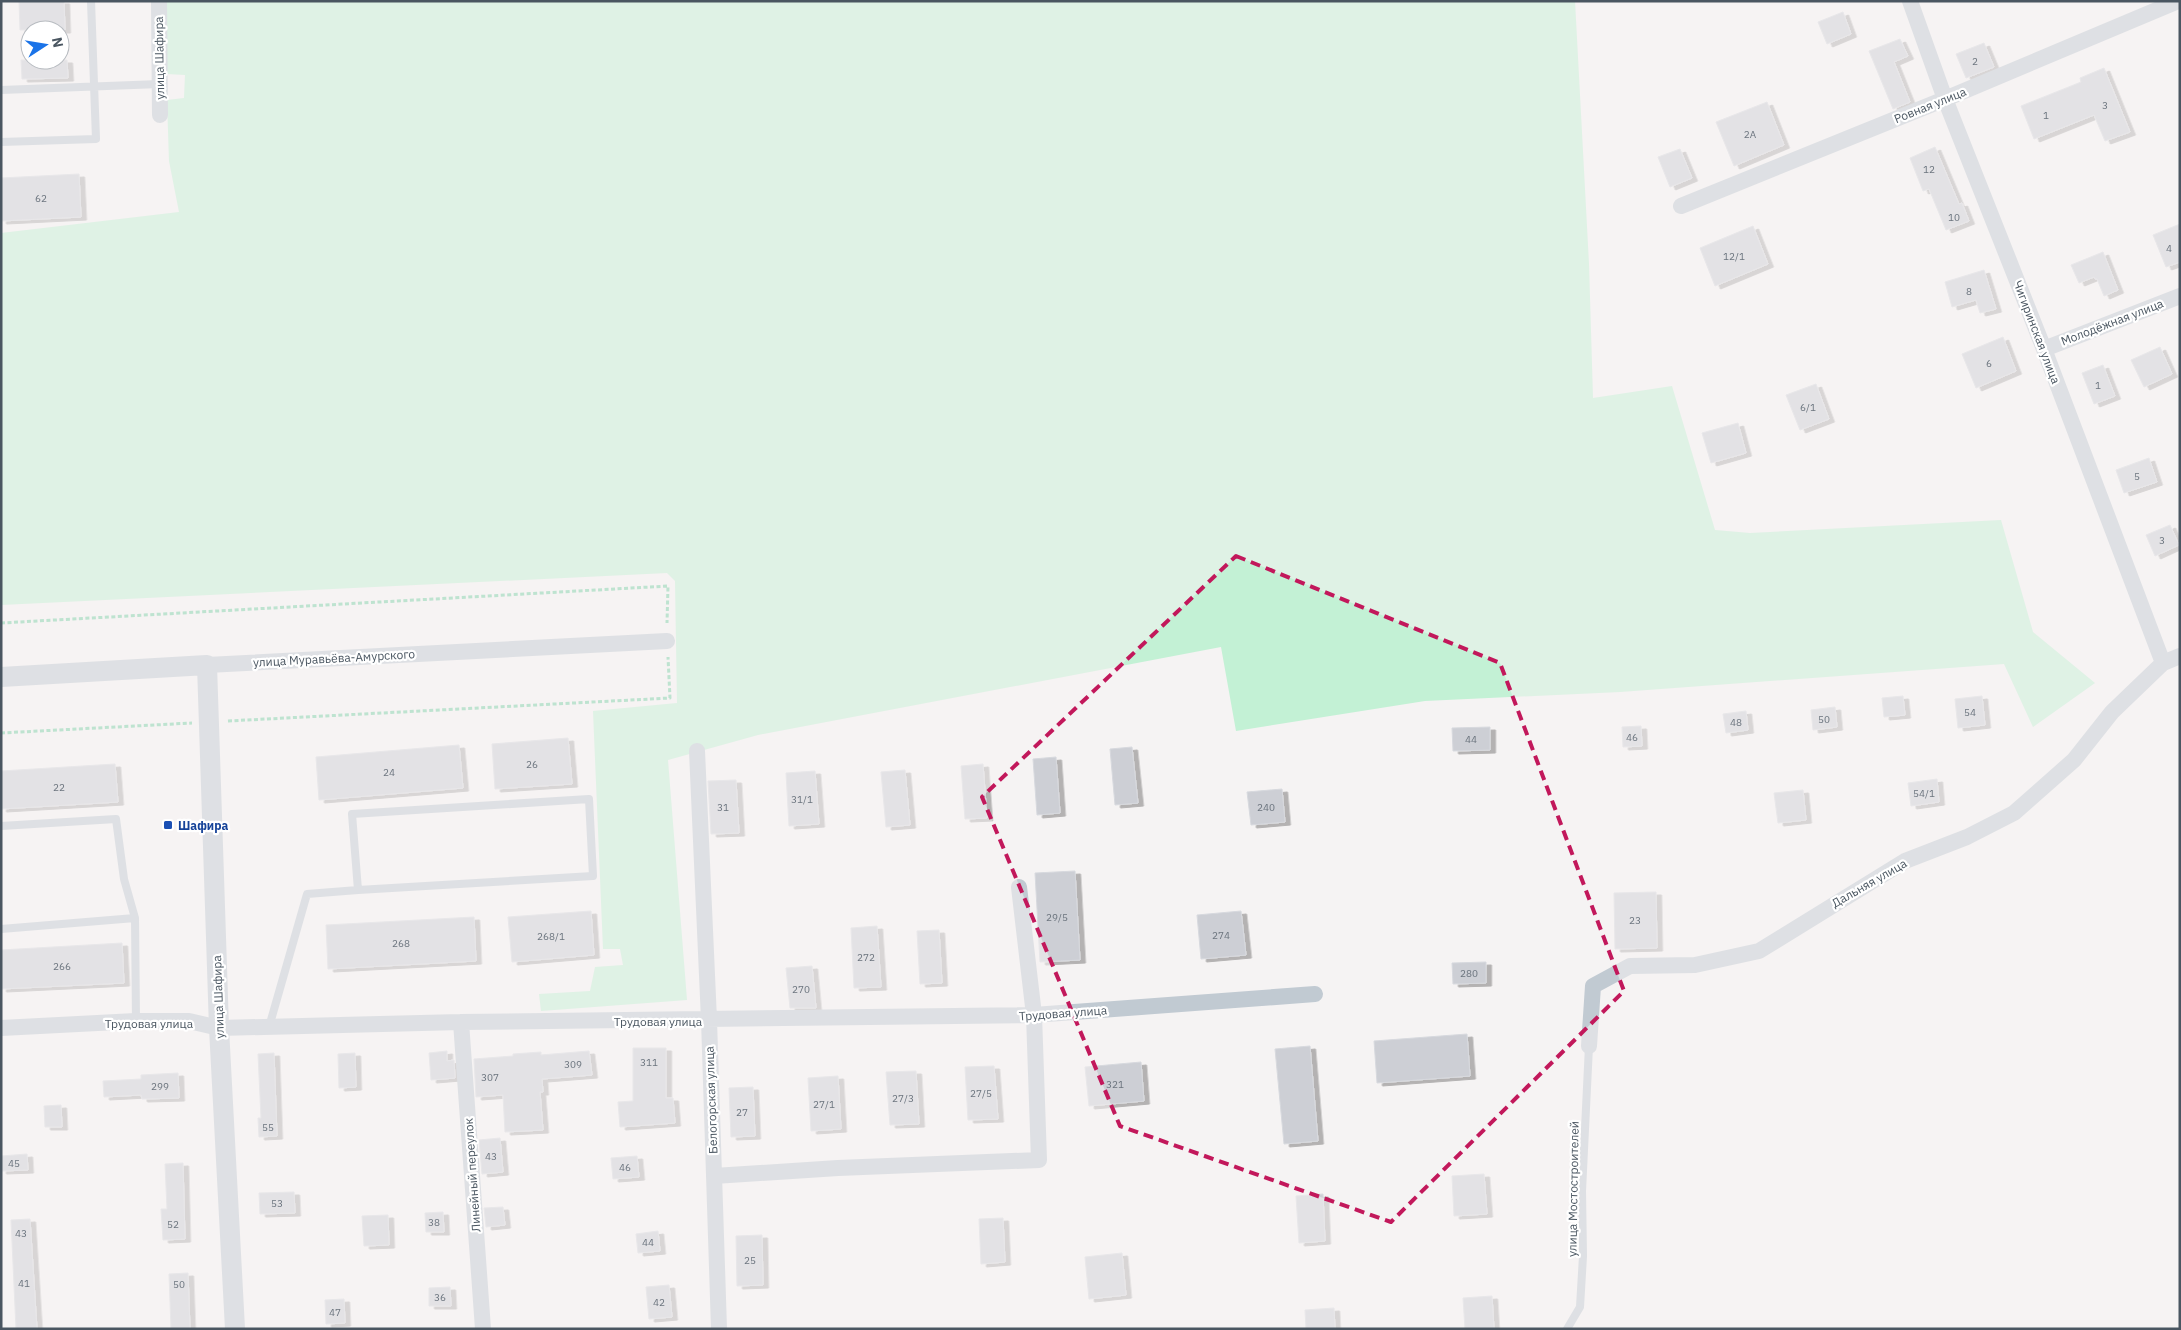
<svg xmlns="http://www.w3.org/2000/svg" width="2181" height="1330" font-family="'IBM Plex Sans',sans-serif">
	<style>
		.green { fill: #c3f1d5 }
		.building { fill: #cdcfd5; stroke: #d7d9de; filter: url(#shadow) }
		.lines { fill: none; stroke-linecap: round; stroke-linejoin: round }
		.path { stroke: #7ad0a6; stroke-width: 3; stroke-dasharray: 4 2.5; stroke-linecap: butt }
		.service { stroke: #c1cad2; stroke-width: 8 }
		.minor { stroke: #c1cad2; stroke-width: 16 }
		.tertiary { stroke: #c1cad2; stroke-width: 20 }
		.marked { fill: none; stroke: #c2185b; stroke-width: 4; stroke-dasharray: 10 6; stroke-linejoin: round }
		.transit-dot { fill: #1a4fb4; stroke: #fff; stroke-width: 2 }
		.labels { text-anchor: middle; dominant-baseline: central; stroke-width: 4.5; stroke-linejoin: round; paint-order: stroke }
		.number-label { font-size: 10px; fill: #6b747e }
		.street-label { font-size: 12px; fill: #4a5661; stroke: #fff }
		.transit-label { font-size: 12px; font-weight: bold; fill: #164399; stroke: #fff; text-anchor: start }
	</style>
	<defs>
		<filter id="shadow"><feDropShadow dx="5.5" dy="3" stdDeviation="0" flood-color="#0004"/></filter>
	</defs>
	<rect width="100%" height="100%" fill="#f5f3f3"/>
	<path class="green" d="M167,1H1575L1589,264L1593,398L1672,386L1715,530L1750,533L2001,520L2033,632L2095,683L2033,727L2004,664L1620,692L1425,701L1236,731L1221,647L758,735L668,760L687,1000L541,1011L539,994L590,991L595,967L623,965L620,949H603L593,711L677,703L675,581L667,573L1,605V233L179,212L169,161L167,100L184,98L185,75L167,74Z"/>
	<path class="building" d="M19,1H64L65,30H20Z
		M1843,12L1851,34L1827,44L1818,22Z
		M1900,39L1908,56L1894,62L1910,102L1893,109L1869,51Z
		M1984,43L1994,67L1966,78L1956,54Z
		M21,60H67L68,78L22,79Z
		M2104,68L2130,132L2105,141L2094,115L2034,139L2021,106L2081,82L2080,78Z
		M1767,102L1784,145L1734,166L1716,122Z
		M1935,147L1959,204L1962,203L1969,221L1946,230L1929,189L1923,191L1910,158Z
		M1680,149L1692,178L1670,187L1658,157Z
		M79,174L81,217L1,221V178Z
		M2180,224V262L2166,267L2153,235Z
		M1753,226L1768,264L1715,286L1700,248Z
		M2103,252L2118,290L2104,296L2097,279H2095L2094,277L2079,283L2071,265Z
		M1984,270L1996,309L1980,313L1976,300L1952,307L1945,282Z
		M2003,337L2016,371L1976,388L1962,354Z
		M2160,347L2172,374L2144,387L2131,360Z
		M2103,365L2115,396L2094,404L2082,373Z
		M1816,384L1829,419L1800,430L1786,395Z
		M1738,423L1746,453L1711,463L1702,433Z
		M2149,458L2157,482L2124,493L2116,470Z
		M2170,525L2179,545L2155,556L2146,535Z
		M1903,696L1905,715L1884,717L1882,698Z
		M1982,696L1985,725L1958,728L1955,699Z
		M1835,707L1837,727L1813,730L1811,710Z
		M1746,711L1748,730L1726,733L1723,714Z
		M1641,726L1642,746L1623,747L1622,727Z
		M1490,727V750L1453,751L1452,728Z
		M568,738L572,784L495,789L492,744Z
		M459,745L463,788L319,800L316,757Z
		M1132,747L1138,803L1115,805L1110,749Z
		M1056,757L1060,813L1037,815L1033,759Z
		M115,764L118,802L1,809V771Z
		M983,764L987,818L965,819L961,766Z
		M905,770L910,825L886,827L881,772Z
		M815,771L819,824L789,826L786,773Z
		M1937,779L1939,802L1911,806L1908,783Z
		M736,780L739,833L711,834L708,781Z
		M1282,789L1285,822L1251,825L1247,792Z
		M1803,790L1806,820L1778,823L1774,793Z
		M1075,871L1080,960L1040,962L1035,873Z
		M1656,892L1657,948L1615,949L1614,893Z
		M591,911L594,955L512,962L508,917Z
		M1241,911L1246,955L1201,959L1197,915Z
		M474,917L476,961L328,969L326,925Z
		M877,926L881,987L854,988L851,928Z
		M939,930L942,983L920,984L917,931Z
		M122,943L124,983L1,989V950Z
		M1486,962V983L1453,984L1452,963Z
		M812,966L816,1008H790L786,968Z
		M1467,1034L1470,1076L1377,1083L1374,1041Z
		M1310,1046L1318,1141L1284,1144L1275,1049Z
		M633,1048H666V1098H673L675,1123L620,1127L618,1102L633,1101Z
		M447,1051V1061L454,1060L455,1078L431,1080L429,1053Z
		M589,1051L592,1075L542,1079L543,1092H540L543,1130L505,1132L503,1095L476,1097L474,1059L513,1056V1054L541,1052V1055Z
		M274,1053L277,1136L259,1137L258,1118H261L258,1054Z
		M355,1053L356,1087L339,1088L338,1054Z
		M1141,1062L1144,1101L1089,1106L1085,1067Z
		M994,1066L998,1119L968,1120L965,1067Z
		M916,1071L919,1124L890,1125L886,1072Z
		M178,1073L179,1098L142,1099L141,1095L104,1097L103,1081L141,1079V1075Z
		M838,1076L841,1129L811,1131L808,1078Z
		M753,1087L755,1136L731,1137L729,1088Z
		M61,1105L62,1127H45L44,1106Z
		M500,1138L503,1172L482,1174L479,1140Z
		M27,1154L28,1170L1,1171V1156Z
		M637,1156L639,1177L613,1179L611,1158Z
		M183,1163L185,1239L163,1240L161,1209H167L165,1164Z
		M1484,1174L1487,1214L1454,1216L1452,1176Z
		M294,1192L295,1213L260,1214L259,1193Z
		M1323,1194L1325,1241L1299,1243L1296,1196Z
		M503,1207L505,1225L486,1227L484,1208Z
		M443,1212L444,1232H426L425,1213Z
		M388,1215L389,1245L364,1246L362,1216Z
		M1003,1218L1005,1262L981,1264L979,1219Z
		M30,1219L37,1329H16L11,1220Z
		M658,1231L660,1251L638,1253L636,1234Z
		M762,1235L763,1285L737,1286L736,1236Z
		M1122,1253L1126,1295L1089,1299L1085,1257Z
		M188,1273L190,1329H171L169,1274Z
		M669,1285L672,1317L649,1319L646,1287Z
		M450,1287L451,1306H429V1288Z
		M1492,1296L1494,1329H1465L1463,1298Z
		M344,1299L345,1323L326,1324L325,1300Z
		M1334,1308L1335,1329H1306L1305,1310Z"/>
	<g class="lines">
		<path class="path" d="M1,623L668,586L667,623
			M228,721L670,698L668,657
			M1,733L192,723"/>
		<path class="service" d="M1,90L160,84
			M1,142L96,139L91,1
			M1,826L116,819L124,879L135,918L136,1021
			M1,929L135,918
			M269,1027L307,894L358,890L352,814L589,799L593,876L358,890
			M1567,1329L1580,1307L1583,1256L1582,1191L1589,1046"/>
		<path class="minor" d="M159,1L160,115
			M1910,1L1945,99L2044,349L2163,663
			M1681,206L1945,99L2178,1
			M2044,349L2180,296
			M207,665L667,641
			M697,751L709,1020L719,1329
			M461,1022L483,1329
			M1,1028L136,1021H189L219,1028L461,1022L1034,1015L1315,994
			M1589,1046L1593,986L1630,966L1695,965L1759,951L1905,861L1967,837L2014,813L2074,760L2112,712L2163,663L2180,656
			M714,1176L838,1168L1039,1160L1034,1015L1019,887"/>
		<path class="tertiary" d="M1,677L207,665L219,1028L235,1329"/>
	</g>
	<path d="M0 0H2181V1330H0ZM1236,556L1500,663L1624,991L1391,1222L1120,1126L982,797Z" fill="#f5f3f3" fill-opacity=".55" fill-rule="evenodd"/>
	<path class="marked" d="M1236,556L1500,663L1624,991L1391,1222L1120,1126L982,797Z"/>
	<rect class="transit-dot" x="163" y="820" width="10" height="10" rx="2.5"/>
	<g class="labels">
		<g class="number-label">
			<text x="1975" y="61">2</text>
			<text x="2105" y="105">3</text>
			<text x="2046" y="115">1</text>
			<text x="1750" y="134">2А</text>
			<text x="1929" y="169">12</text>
			<text x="41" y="198">62</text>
			<text x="1954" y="217">10</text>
			<text x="2169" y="248">4</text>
			<text x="1734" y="256">12/1</text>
			<text x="1969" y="291">8</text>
			<text x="1989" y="363">6</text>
			<text x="2098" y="385">1</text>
			<text x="1808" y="407">6/1</text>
			<text x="2137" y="476">5</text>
			<text x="2162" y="540">3</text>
			<text x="1970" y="712">54</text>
			<text x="1824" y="719">50</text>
			<text x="1736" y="722">48</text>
			<text x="1632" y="737">46</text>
			<text x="1471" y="739">44</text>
			<text x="532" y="764">26</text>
			<text x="389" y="772">24</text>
			<text x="59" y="787">22</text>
			<text x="1924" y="793">54/1</text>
			<text x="802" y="799">31/1</text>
			<text x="723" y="807">31</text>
			<text x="1266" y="807">240</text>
			<text x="1057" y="917">29/5</text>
			<text x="1635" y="920">23</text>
			<text x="1221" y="935">274</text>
			<text x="551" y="936">268/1</text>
			<text x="401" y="943">268</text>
			<text x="866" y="957">272</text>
			<text x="62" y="966">266</text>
			<text x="1469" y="973">280</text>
			<text x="801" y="989">270</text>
			<text x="649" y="1062">311</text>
			<text x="573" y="1064">309</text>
			<text x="490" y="1077">307</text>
			<text x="1115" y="1084">321</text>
			<text x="160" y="1086">299</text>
			<text x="981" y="1093">27/5</text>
			<text x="903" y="1098">27/3</text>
			<text x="824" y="1104">27/1</text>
			<text x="742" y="1112">27</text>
			<text x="268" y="1127">55</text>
			<text x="491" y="1156">43</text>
			<text x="14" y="1163">45</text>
			<text x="625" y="1167">46</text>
			<text x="277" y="1203">53</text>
			<text x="434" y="1222">38</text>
			<text x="173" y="1224">52</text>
			<text x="21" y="1233">43</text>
			<text x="648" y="1242">44</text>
			<text x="750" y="1260">25</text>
			<text x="24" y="1283">41</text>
			<text x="179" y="1284">50</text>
			<text x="440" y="1297">36</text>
			<text x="659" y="1302">42</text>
			<text x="335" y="1312">47</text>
		</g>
		<g class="street-label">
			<text transform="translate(159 58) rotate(-91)">улица Шафира</text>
			<text transform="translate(1930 105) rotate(-22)">Ровная улица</text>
			<text transform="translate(2112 322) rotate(-21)">Молодёжная улица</text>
			<text transform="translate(2037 332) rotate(69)">Чигиринская улица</text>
			<text transform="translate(334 658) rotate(-3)">улица Муравьёва-Амурского</text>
			<text transform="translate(1869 883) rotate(-30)">Дальняя улица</text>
			<text transform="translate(218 997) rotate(-92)">улица Шафира</text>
			<text transform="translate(1063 1013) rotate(-4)">Трудовая улица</text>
			<text x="658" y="1021">Трудовая улица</text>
			<text x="149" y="1023">Трудовая улица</text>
			<text transform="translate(711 1100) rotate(-92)">Белогорская улица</text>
			<text transform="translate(472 1175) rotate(-94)">Линейный переулок</text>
			<text transform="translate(1573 1189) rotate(-89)">улица Мостостроителей</text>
		</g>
		<g class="transit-label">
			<text x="178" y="825">Шафира</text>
		</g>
	</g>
	<rect width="2181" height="1330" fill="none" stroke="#4a5661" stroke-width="5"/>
	<g transform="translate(45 45) rotate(78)"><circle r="24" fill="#ffffff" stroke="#b7bbc0"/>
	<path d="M0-4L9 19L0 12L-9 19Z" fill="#1a73e8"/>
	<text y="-8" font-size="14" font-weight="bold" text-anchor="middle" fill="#4a5661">N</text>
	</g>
</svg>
